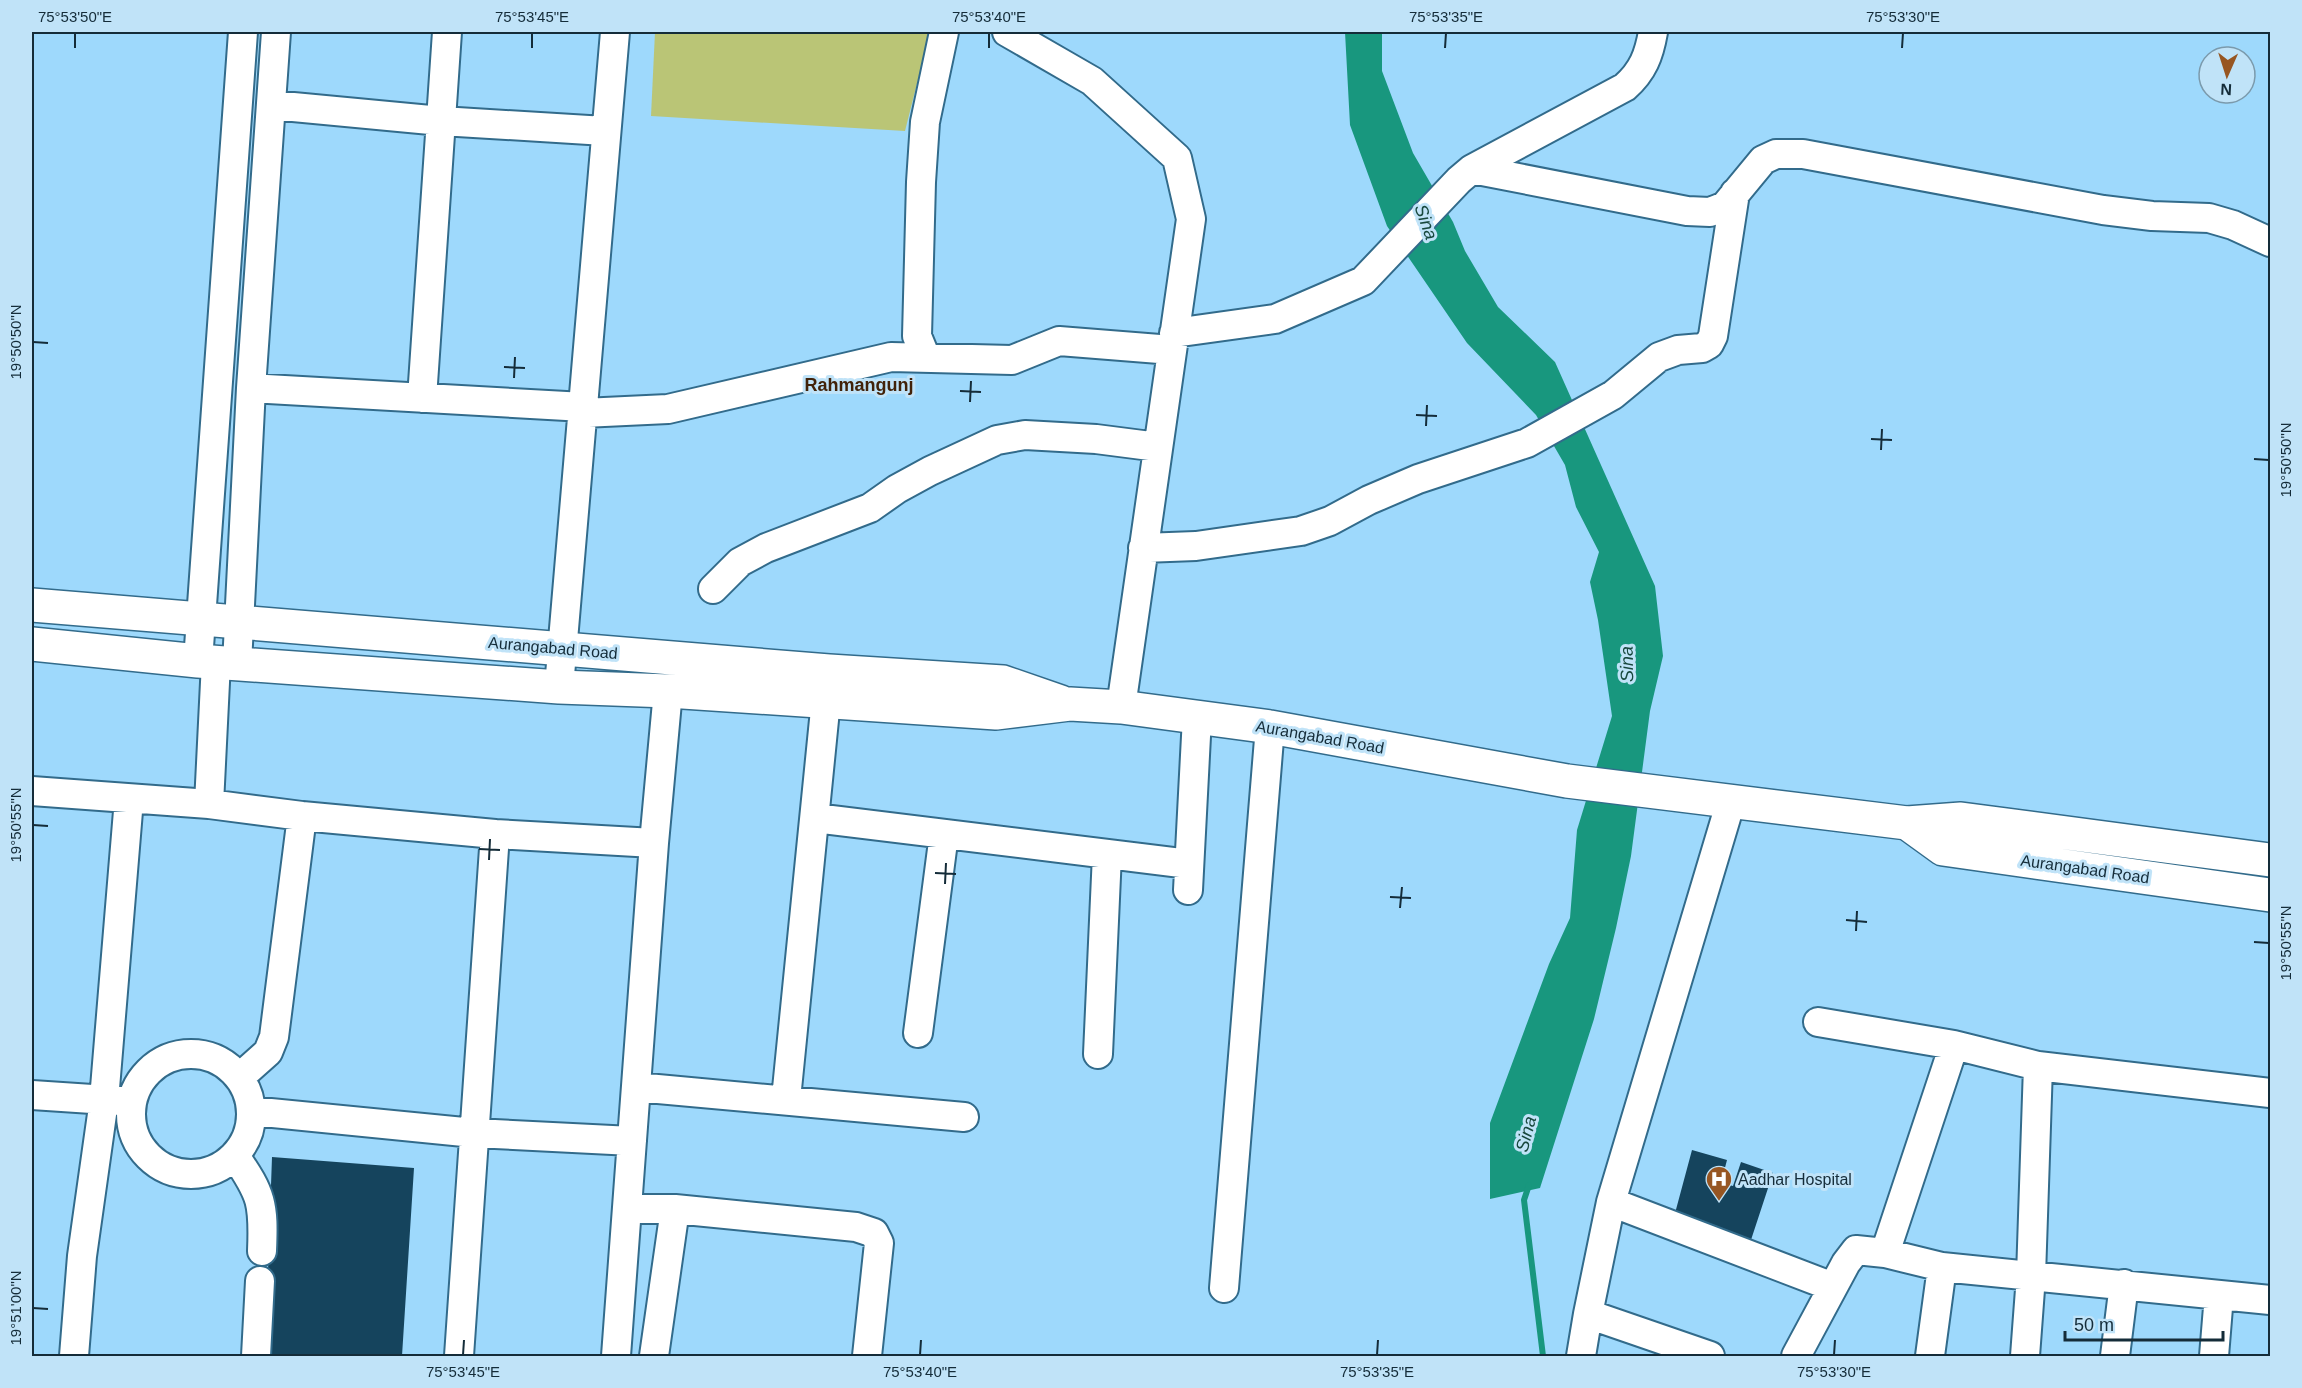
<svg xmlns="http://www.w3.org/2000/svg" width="2302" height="1388" font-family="Helvetica,sans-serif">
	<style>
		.green { fill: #bac576 }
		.water { fill: #18977e }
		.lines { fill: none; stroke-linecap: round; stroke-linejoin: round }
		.stream { stroke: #18977e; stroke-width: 6 }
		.building { fill: #15445d }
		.minor-casing { stroke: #326b8b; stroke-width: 32 }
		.major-casing { stroke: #326b8b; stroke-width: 36 }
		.minor { stroke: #fff; stroke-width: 28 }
		.major { stroke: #fff; stroke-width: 33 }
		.ticks { fill: none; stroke: #142c39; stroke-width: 2 }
		.labels { text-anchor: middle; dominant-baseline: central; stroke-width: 6; stroke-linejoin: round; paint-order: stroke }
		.street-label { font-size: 16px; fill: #142c39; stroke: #c0e3f8 }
		.poi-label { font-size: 16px; fill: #142c39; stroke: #c0e3f8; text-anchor: start }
		.water-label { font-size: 18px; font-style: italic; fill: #18483d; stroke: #c0e3f8 }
		.neighbourhood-label { font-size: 18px; font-weight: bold; fill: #412209; stroke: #c0e3f8 }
		.neatline { fill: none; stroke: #142c39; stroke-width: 2 }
		.ticks-label { font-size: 15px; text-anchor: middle; fill: #142c39 }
	</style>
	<rect width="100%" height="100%" fill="#9ed9fc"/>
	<path class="green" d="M655,32H930L905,131L651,116Z"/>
	<path class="water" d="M1345,32H1382V71L1413,153L1453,222L1465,251L1498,307L1555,362L1655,586L1663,656L1650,711L1631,856L1616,928L1594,1019L1540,1188L1490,1199V1123L1549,964L1570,918L1577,830L1612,716L1598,620L1590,582L1599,552L1576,507L1565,465L1536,415L1467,343L1387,226L1350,125Z"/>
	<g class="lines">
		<path class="stream" d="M1529,1185L1524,1200L1543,1356"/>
	</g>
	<path class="building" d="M1692,1150L1727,1160L1721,1183L1733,1186L1741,1162L1773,1173L1749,1246L1674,1217Z
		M272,1157L414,1168L402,1356H265Z"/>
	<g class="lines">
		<g class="minor-casing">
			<path id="minor" d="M1007,32L1092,81L1177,158L1191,219L1121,707
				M272,105L441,121L605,131
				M1472,169L1625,87C1643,71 1649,55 1653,32
				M1174,333L1275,319L1363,281L1459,180L1472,169L1687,211L1710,212L1725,206L1763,160L1776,154H1803L2103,210L2152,216L2209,218L2233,225L2270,242
				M926,358L917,336L921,182L925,122L944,32
				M251,388L584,407
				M422,398L447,32
				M583,413L668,409L891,357L1012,360L1059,341L1172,350
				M1143,548L1196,546L1301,531L1330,521L1369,500L1418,479L1527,443L1613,395L1659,357L1678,350L1702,348L1709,344L1713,336L1735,193
				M713,589L740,562L766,548L870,508L897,489L930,471L997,440L1025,435L1096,439L1158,447
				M198,661L243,32
				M237,664L251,388L276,32
				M559,687L615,32
				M32,791L209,804L302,816L495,834L459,1356
				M209,804L216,662
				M815,818L1189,864
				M495,834L654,843
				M1188,890L1197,717
				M1818,1022L1954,1045L2038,1066L2270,1093
				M918,1033L944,834
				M131 1114a60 60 0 1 1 120 0a60 60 0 1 1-120 0Z
				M1098,1054L1107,854
				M239,1078L268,1052L274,1037L302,816
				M636,1087L964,1117
				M32,1095L122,1101
				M786,1099L828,680
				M251,1111L474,1133L632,1141
				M235,1156C262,1195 264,1204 262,1251
				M1611,1202L1833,1287
				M627,1209H675L856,1227L874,1233L879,1243L867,1356
				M1885,1253L1954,1045
				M1224,1288L1270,727
				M1588,1314L1710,1356
				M74,1356L82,1256L104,1100L129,799
				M256,1356L260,1281
				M616,1356L654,843L668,691
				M654,1356L675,1209
				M1581,1356L1588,1314L1611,1202L1731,801
				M1796,1356L1846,1263L1856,1250L1885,1253L1942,1267L2270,1300
				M1930,1356L1942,1267
				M2025,1356L2031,1276L2038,1066
				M2115,1356L2124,1284
				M2214,1356L2219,1295"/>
		</g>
		<g class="major-casing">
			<path id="major" d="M32,605L829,671L1003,682L1061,702
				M32,644L198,661L559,687L668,691L996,713L1070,704L1121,707L1270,727L1567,781L1907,823L1961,819L2270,860
				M1907,823L1943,849L2270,895"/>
		</g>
		<use href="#minor" class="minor"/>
		<use href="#major" class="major"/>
	</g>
	<path class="ticks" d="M75,48V33M532,48V33M989,48V33M1445,48L1446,33M1902,48L1903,33M33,342L48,343M504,367L525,368M514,378L515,357M960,391L981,392M970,402L971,381M1416,415L1437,416M1426,426L1427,405M1871,439L1892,440M1881,450L1882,429M2254,459L2269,460M33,825L48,826M479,849L500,850M489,860L490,839M935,873L956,874M945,884L946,863M1390,897L1411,898M1400,908L1402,887M1846,920L1867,922M1856,931L1857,911M2254,942L2269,943M33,1308L48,1309M463,1355L464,1340M920,1355L921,1340M1377,1355L1378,1340M1834,1355L1835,1340"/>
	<defs>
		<g id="hospital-pin" transform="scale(1.35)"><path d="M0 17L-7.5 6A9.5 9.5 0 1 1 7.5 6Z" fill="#975622" stroke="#c0e3f8"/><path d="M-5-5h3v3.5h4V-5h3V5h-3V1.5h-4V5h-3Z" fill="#fff"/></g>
	</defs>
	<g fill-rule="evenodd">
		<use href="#hospital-pin" x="1719" y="1179"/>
	</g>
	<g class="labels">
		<g class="street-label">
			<text transform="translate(553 648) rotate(5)">Aurangabad Road</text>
			<text transform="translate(1320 737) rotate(10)">Aurangabad Road</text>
			<text transform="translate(2085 869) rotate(8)">Aurangabad Road</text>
		</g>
		<g class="poi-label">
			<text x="1738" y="1179">Aadhar Hospital</text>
		</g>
		<g class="water-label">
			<text transform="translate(1426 222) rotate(70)">Sina</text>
			<text transform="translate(1627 664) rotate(-91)">Sina</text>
			<text transform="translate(1526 1134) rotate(-75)">Sina</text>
		</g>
		<g class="neighbourhood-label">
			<text x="859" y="385">Rahmangunj</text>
		</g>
	</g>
	<rect width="2302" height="1388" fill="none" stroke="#c0e3f8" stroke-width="66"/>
	<g transform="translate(2227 75) rotate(183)"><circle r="28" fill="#c0e3f8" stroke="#7b9aac" stroke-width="1.5"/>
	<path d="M0-4.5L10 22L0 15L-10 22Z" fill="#975622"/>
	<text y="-9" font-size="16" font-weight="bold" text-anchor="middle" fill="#142c39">N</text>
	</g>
	<path d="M2065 1331v9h158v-9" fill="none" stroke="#142c39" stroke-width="3"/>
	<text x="2074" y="1331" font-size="18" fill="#142c39" stroke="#c0e3f8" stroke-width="4.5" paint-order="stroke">50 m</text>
	<rect x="33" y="33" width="2236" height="1322" class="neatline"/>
	<g class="ticks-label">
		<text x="75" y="22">75°53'50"E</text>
		<text x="532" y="22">75°53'45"E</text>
		<text x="989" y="22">75°53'40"E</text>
		<text x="1446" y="22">75°53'35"E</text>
		<text x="1903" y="22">75°53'30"E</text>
		<text transform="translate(16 342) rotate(-90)" y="5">19°50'50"N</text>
		<text transform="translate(2286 460) rotate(-90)" y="5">19°50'50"N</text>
		<text transform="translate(16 825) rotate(-90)" y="5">19°50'55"N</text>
		<text transform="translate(2286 943) rotate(-90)" y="5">19°50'55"N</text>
		<text transform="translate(16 1308) rotate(-90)" y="5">19°51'00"N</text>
		<text x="463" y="1377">75°53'45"E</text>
		<text x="920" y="1377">75°53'40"E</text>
		<text x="1377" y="1377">75°53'35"E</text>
		<text x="1834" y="1377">75°53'30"E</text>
	</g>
</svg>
